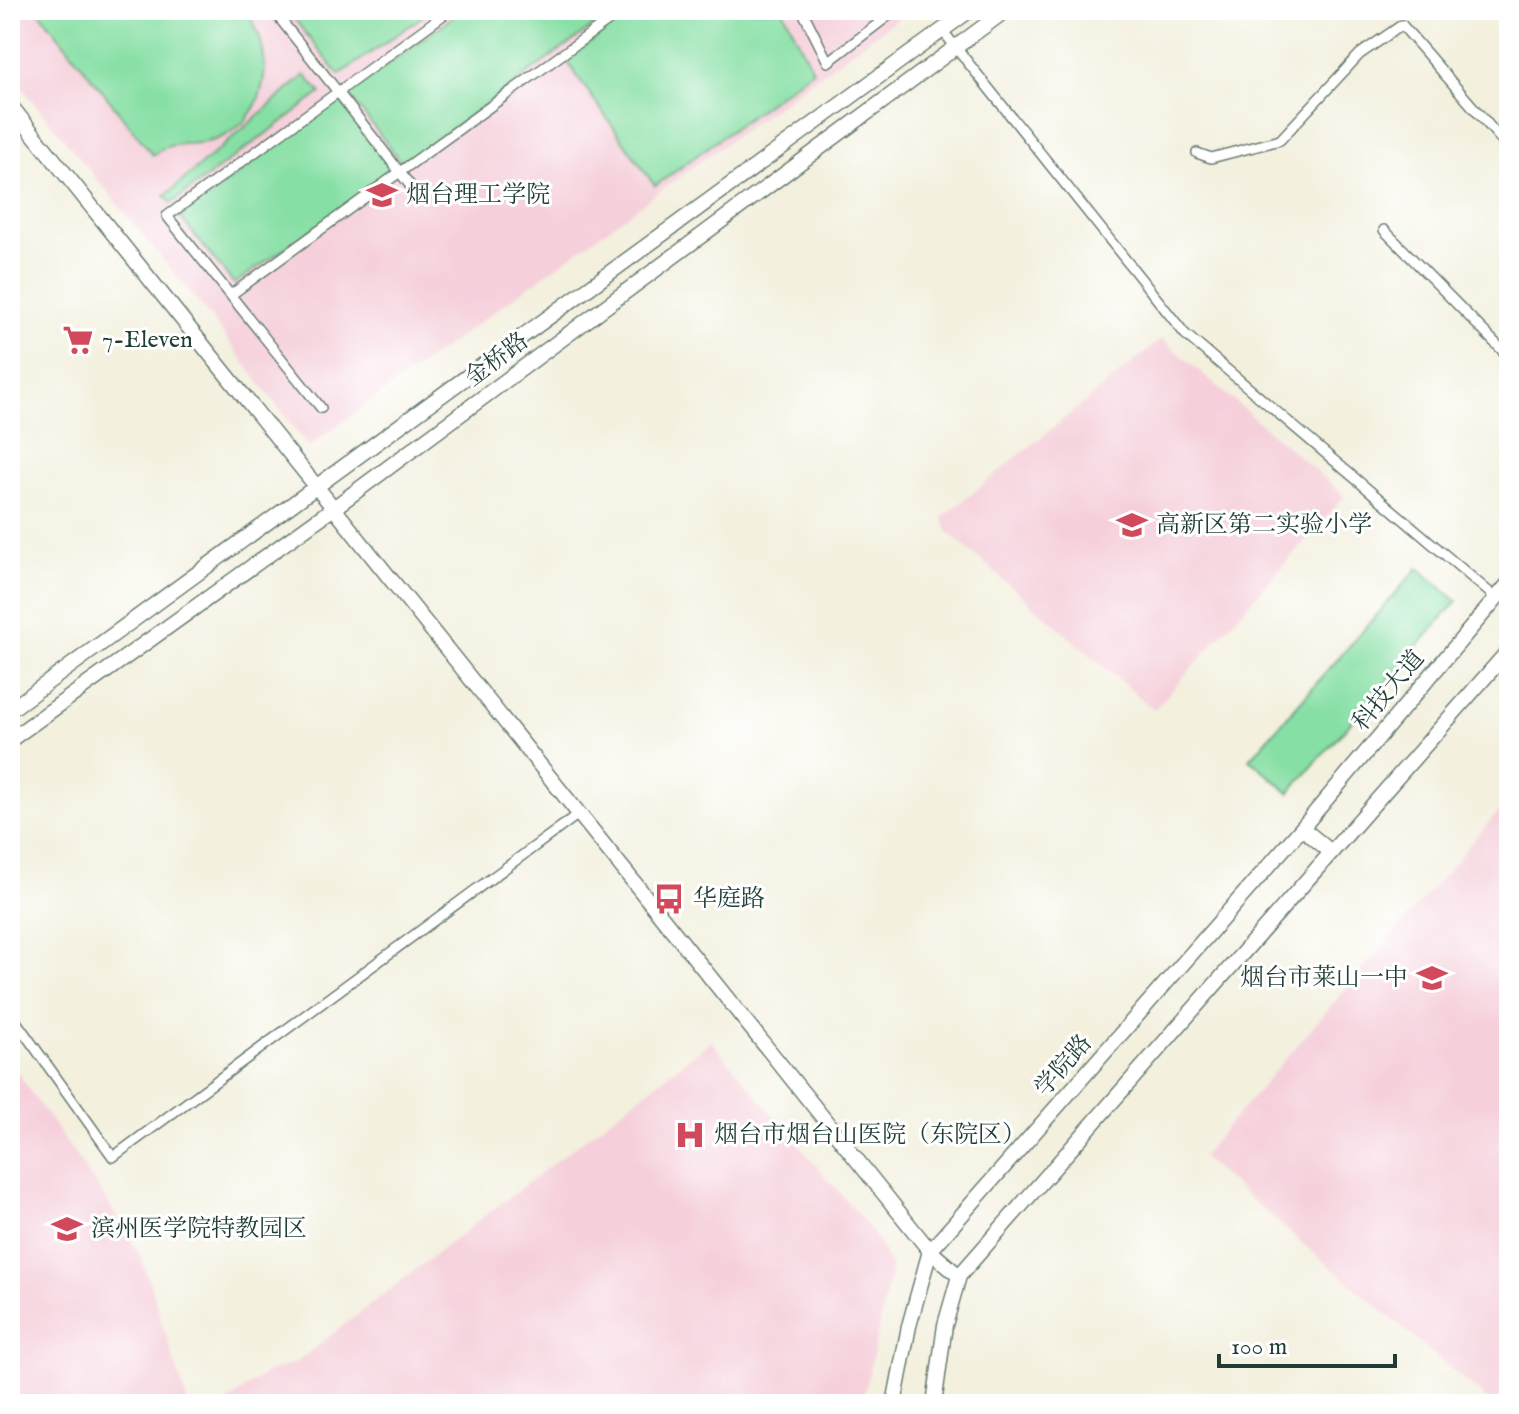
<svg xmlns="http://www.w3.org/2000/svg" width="1519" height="1414" font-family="'IM FELL English','Noto Serif SC',serif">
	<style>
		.built { fill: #f5cfda }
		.green { fill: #86dfa4; stroke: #528e6c; stroke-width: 2 }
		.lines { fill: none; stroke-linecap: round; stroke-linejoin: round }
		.street-casing { stroke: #697c70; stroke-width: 12 }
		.secondary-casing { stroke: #697c70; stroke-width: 17 }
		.street { stroke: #fff; stroke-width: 9 }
		.secondary { stroke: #fff; stroke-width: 14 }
		.labels { text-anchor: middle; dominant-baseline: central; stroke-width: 6; stroke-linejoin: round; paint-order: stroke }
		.poi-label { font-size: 24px; fill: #1f3d34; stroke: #fff; text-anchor: start }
		.street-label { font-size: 24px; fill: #1f3d34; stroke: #fff }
	</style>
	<rect width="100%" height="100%" fill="#fff"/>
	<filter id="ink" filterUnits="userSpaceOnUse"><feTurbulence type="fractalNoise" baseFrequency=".0125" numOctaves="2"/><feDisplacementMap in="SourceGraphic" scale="16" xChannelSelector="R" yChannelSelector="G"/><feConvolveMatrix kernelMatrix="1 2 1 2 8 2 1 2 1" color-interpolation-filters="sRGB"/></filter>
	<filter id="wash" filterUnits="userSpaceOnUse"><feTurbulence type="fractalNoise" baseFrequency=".006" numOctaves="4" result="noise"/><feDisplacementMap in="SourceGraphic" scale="32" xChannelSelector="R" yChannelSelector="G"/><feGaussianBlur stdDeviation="1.8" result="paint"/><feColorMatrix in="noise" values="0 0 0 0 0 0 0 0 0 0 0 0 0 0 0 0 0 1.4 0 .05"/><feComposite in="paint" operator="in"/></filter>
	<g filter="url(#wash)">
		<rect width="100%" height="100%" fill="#f3f0de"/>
		<path class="built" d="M10,10H909L308,447L211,318L10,73Z
			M1162,339L1345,496L1154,710L949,533L942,518Z
			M1509,799V1404H1492L1201,1157Z
			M711,1041L871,1230L892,1268L862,1404H225L266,1373L295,1363Z
			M10,1062L106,1199L142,1259L188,1404H10Z"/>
		<path class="green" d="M38,10H245C277,51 271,119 217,139C190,149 176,137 153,155Z
			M287,10H423L425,15L339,75Z
			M462,10H616L403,164L348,94Z
			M634,10H783L813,70L655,186L566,60Z
			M305,75L321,93L172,203L165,196Z
			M339,99L394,172L234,284L180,217Z
			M1418,568L1457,601L1289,793L1250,759Z"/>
	</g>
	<g filter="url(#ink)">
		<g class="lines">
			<g class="street-casing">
				<path id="street" d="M273,10L338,92L450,10
					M802,10L828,62L896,10
					M942,30L1185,334L1496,598
					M1197,153L1211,158L1280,140L1360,54L1402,25L1505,144L1509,140
					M1384,230L1509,357
					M232,294L623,10
					M321,408L167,216L338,92L419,197
					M10,1013L113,1157L580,813"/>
			</g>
			<g class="secondary-casing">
				<path id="secondary" d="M10,105L930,1251L959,1276
					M10,710L970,10
					M10,740L335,507L1006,10
					M1302,828L1331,852
					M894,1404L909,1326L930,1251L1302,828L1509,583
					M934,1404L945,1325L959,1276L1509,650"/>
			</g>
			<use href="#street" class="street"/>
			<use href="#secondary" class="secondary"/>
		</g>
	</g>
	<defs>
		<g id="university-bare" transform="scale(2.4)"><path d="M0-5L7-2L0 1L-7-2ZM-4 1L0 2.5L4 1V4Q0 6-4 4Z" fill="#d1495b" stroke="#fff" stroke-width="2.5" paint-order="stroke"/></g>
		<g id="supermarket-bare" transform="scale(2.4)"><path d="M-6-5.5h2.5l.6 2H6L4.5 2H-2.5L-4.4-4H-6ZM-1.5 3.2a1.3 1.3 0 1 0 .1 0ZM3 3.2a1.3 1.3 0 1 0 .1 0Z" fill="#d1495b" stroke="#fff" stroke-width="2.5" paint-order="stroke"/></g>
		<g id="school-bare" transform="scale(2.4)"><path d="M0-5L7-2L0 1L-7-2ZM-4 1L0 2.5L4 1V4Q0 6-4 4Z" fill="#d1495b" stroke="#fff" stroke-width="2.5" paint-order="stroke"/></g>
		<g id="bus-bare" transform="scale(2.4)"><path d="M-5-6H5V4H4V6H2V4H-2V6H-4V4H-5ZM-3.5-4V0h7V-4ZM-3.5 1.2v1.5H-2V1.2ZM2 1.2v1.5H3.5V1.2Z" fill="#d1495b" stroke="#fff" stroke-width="2.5" paint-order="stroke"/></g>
		<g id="hospital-bare" transform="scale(2.4)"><path d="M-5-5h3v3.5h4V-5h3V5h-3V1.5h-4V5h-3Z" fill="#d1495b" stroke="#fff" stroke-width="2.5" paint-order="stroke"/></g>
	</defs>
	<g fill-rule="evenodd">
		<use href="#university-bare" x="382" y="195"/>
		<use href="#supermarket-bare" x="78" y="340"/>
		<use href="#school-bare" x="1132" y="525"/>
		<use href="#bus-bare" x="669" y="899"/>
		<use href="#school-bare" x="1432" y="978"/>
		<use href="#hospital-bare" x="690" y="1135"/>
		<use href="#school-bare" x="67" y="1229"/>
	</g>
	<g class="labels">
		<g class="poi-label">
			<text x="406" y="195">烟台理工学院</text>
			<text x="102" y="340">7-Eleven</text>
			<text x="1156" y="525">高新区第二实验小学</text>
			<text x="693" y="899">华庭路</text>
			<text x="1408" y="978" text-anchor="end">烟台市莱山一中</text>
			<text x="714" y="1135">烟台市烟台山医院（东院区）</text>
			<text x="91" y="1229">滨州医学院特教园区</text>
		</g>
		<g class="street-label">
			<text transform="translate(497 360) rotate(-37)">金桥路</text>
			<text transform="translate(1389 691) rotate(-50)">科技大道</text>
			<text transform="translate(1064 1066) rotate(-49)">学院路</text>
		</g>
	</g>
	<rect width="1519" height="1414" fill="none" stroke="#fff" stroke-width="40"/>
	<path d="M1219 1354v12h176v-12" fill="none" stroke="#1f3d34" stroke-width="4"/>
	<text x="1231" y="1354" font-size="24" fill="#1f3d34" stroke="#ffffff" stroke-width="6" paint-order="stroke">100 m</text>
</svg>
